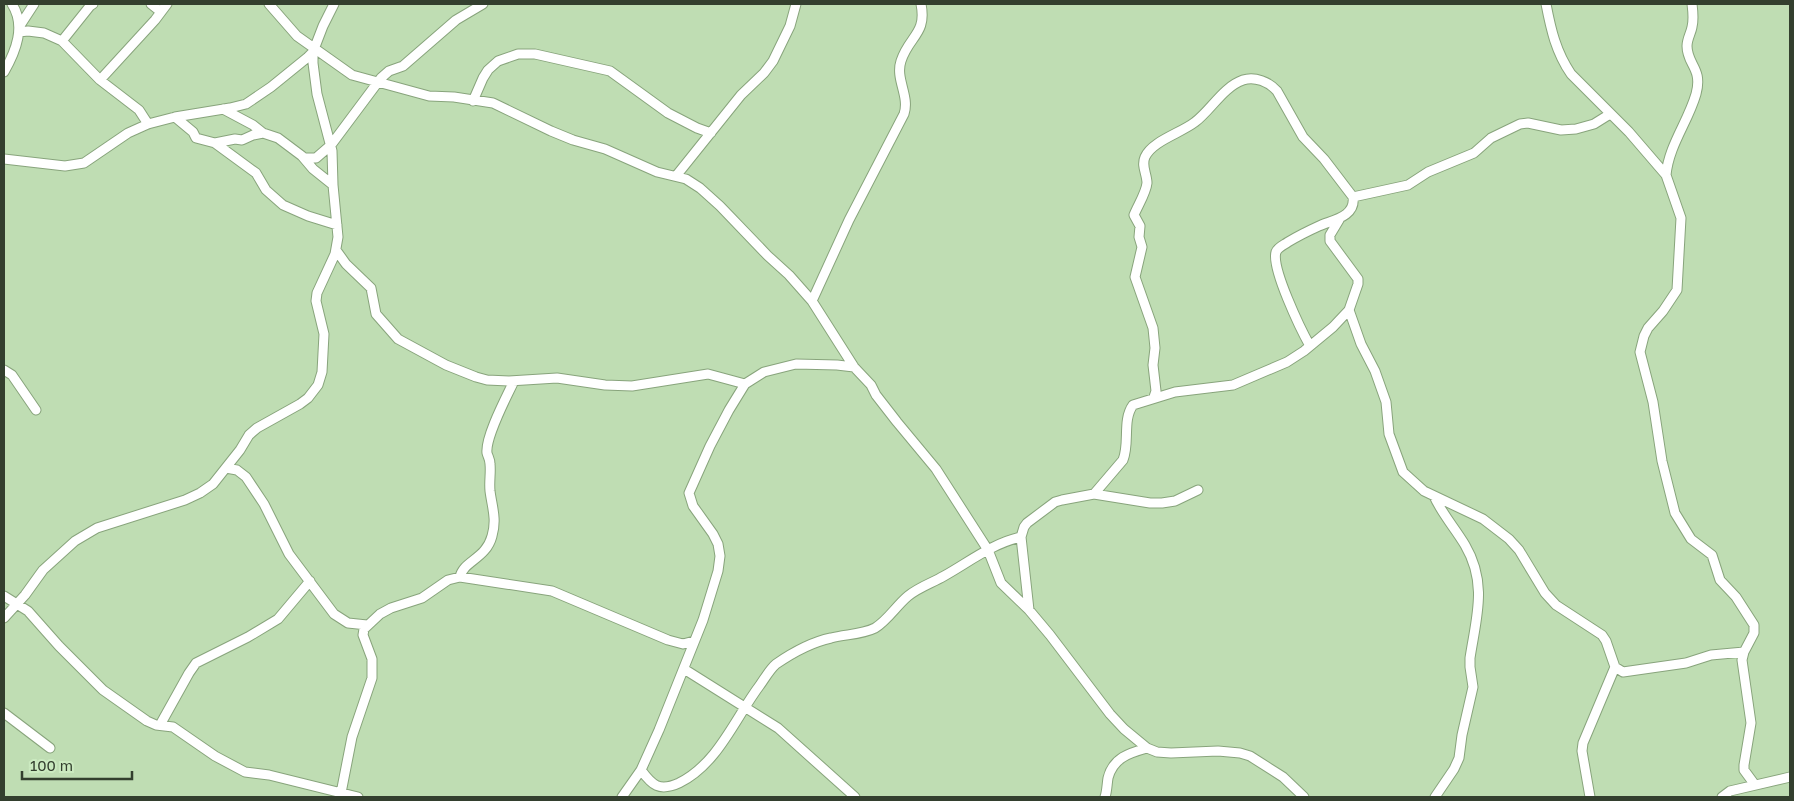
<svg xmlns="http://www.w3.org/2000/svg" width="1794" height="801" font-family="'Golos Text',sans-serif">
	<style>
		.lines { fill: none; stroke-linecap: round; stroke-linejoin: round }
		.minor-casing { stroke: #88a47c; stroke-width: 11 }
		.minor { stroke: #fff; stroke-width: 9 }
	</style>
	<rect width="100%" height="100%" fill="#bfddb3"/>
	<g class="lines">
		<g class="minor-casing">
			<path id="minor" d="M151,4L161,12
				M269,4L297,36L352,75L429,96L454,97L493,103L551,131L573,140L605,149L657,172L686,179L700,188L720,206L768,256L789,275L812,301L854,367L871,385L876,395L897,422L936,469L988,550L1001,583L1029,610L1050,635L1110,714L1124,729L1147,748L1157,752L1171,753L1218,751L1240,753L1250,756L1283,777L1304,797
				M1546,4C1551,30 1556,52 1571,74L1629,132L1666,175L1681,218L1677,290L1663,311L1648,328L1644,336L1640,352L1653,402L1662,461L1675,513L1691,539L1712,555L1720,580L1736,597L1754,625V633L1744,652L1742,660L1751,723L1744,765V770L1755,785
				M19,27L34,4
				M19,32L28,31L44,33L62,41L100,80L139,110L148,124
				M62,41L90,6L93,4
				M4,72C16,51 26,26 12,4
				M100,80L155,20L167,4
				M473,101L483,78L488,70L498,61L518,54H535L610,71L668,113L697,128L711,133
				M223,109L253,125L263,133L278,138L302,156L313,169L333,185
				M175,117L193,132L196,138L215,143L235,139L242,140L253,135L263,133
				M215,143L256,173L266,190L283,205L308,216L337,225
				M305,158H316L331,145L381,78L389,71L403,66L456,20L483,4
				M4,159L65,166L84,163L128,133L148,124L175,117L230,108L246,104L271,87L308,57L313,52L323,26L334,4
				M1666,175C1669,145 1688,122 1696,94C1703,68 1687,65 1687,46C1687,39 1691,33 1692,27C1694,19 1693,12 1692,4
				M676,176L741,95L764,73L773,61L790,26L796,4
				M1353,197L1408,185L1428,172L1474,153L1491,138L1520,124L1528,123L1561,130L1576,129L1594,124L1610,114
				M1339,220L1330,235V241L1358,279V284L1349,310L1361,344L1375,371L1386,402L1389,434L1403,472L1424,491L1483,519L1509,539L1519,550L1545,593L1556,605L1602,635L1606,641L1615,667L1583,743L1582,751L1590,797
				M336,250L346,264L371,288L376,314L398,339L446,365L476,377L487,380L509,381L557,378L605,385L632,386L708,374L745,384
				M812,301L849,220L904,114C910,96 895,79 901,61C909,36 927,34 921,4
				M4,370L12,375L36,410
				M1154,397L1156,391L1153,365L1155,348L1153,328L1135,277L1142,247L1139,237L1140,226L1134,215C1138,205 1146,193 1147,183C1147,174 1141,166 1145,157C1152,141 1181,133 1195,122C1211,110 1223,87 1243,80C1255,76 1269,82 1277,91L1303,137L1324,159L1353,197C1356,217 1332,220 1319,226C1308,231 1298,236 1288,242C1284,245 1278,247 1276,252C1271,268 1301,330 1310,346
				M226,468L237,470L246,477L264,504L289,554L334,614L348,623L367,625
				M1094,494L1123,460C1130,443 1122,420 1133,405L1175,392L1233,385L1287,362L1304,351L1333,327L1349,310
				M1434,496C1442,514 1455,528 1465,545C1488,584 1476,618 1470,658V667L1473,687L1462,735L1459,758L1454,769L1435,797
				M460,577C463,561 486,559 492,536C497,519 492,507 490,491C489,481 491,473 490,464C490,459 488,457 487,453C485,437 507,396 514,381
				M4,596L28,611L59,646L103,690L147,721L156,725L173,727L215,756L245,772L269,775L358,797
				M1029,610L1021,537L1024,527L1027,523L1055,502L1062,500L1094,494L1150,503H1162L1175,501L1198,490
				M4,618L25,595L43,570L75,541L97,528L185,500L200,493L213,484L240,450L249,435L257,428L300,404L308,398L318,385L322,372L324,334L316,301L317,293L335,254L338,237L333,185L332,151L317,94L313,63V52
				M1615,667L1623,672L1686,663L1711,655L1744,652
				M684,669L778,728L855,797
				M4,713L50,748
				M160,725L189,673L196,663L248,637L278,619L310,581
				M641,770C652,785 659,792 679,783C718,764 735,718 760,685C765,678 770,669 776,664C792,653 812,642 831,638C845,634 861,635 875,628C888,620 896,606 908,596C919,587 932,583 944,576C969,562 993,543 1021,537
				M341,793L352,737L372,678V659L363,635L364,629L380,614L391,608L422,598L448,580L460,577L552,591L668,640L683,644L694,641
				M622,797L641,770L659,730L703,620L718,571L720,556L718,544L713,534L693,506L689,493L710,446L729,410L745,384L764,372L796,364L837,365L854,367
				M1105,797C1107,791 1107,784 1108,778C1113,758 1129,753 1147,748
				M1722,797L1730,791L1790,777"/>
		</g>
		<use href="#minor" class="minor"/>
	</g>
	<rect width="1794" height="801" fill="none" stroke="#333f2e" stroke-width="10"/>
	<path d="M22 771v8h110v-8" fill="none" stroke="#333f2e" stroke-width="2.5"/>
	<text x="30" y="771" font-size="15" fill="#333f2e" stroke="#cbeac0" stroke-width="4" paint-order="stroke">100 m</text>
</svg>
